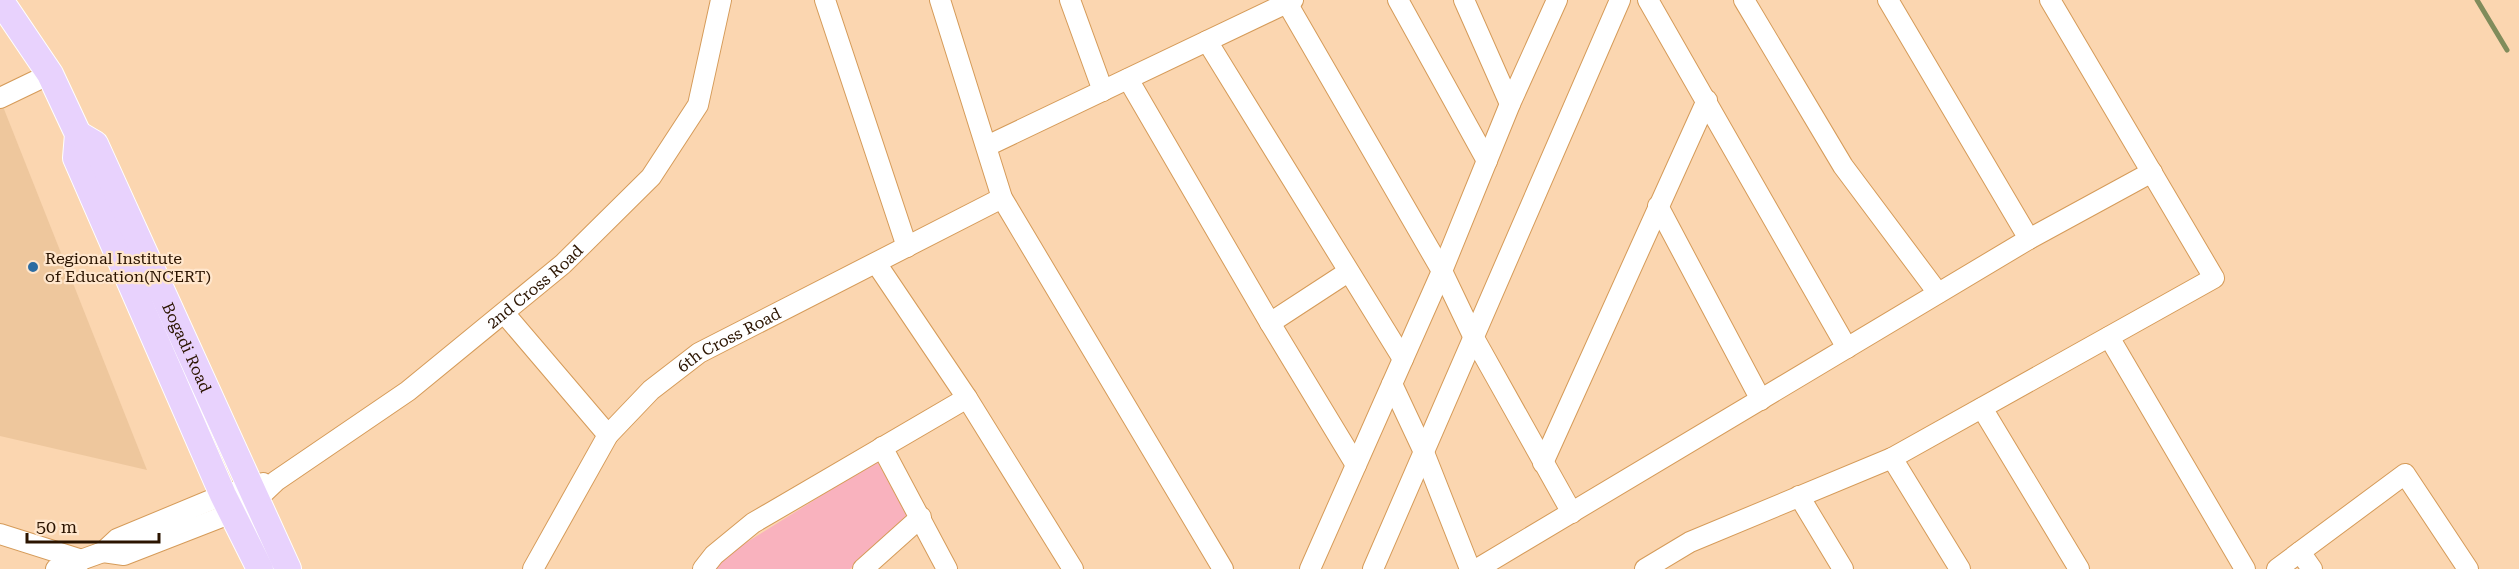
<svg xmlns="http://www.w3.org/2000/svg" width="2519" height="569" font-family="'Roboto Serif',serif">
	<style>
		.built { fill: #eec79d }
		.green { fill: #f9b2be }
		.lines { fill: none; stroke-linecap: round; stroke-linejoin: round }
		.stream { stroke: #808c5b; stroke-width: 5 }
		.minor-casing { stroke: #d59b59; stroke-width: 22 }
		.major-casing { stroke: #fff; stroke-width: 28 }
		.minor { stroke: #fff; stroke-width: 20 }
		.major { stroke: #e8d2fd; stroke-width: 26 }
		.poi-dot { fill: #2c6ca2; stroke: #ffe6cc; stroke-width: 2 }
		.labels { text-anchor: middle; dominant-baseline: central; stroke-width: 4.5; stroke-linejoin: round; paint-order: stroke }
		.poi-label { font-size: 16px; fill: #2b1400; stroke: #ffe6cc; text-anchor: start }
		.street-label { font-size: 16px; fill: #2b1400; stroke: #ffe6cc }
	</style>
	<rect width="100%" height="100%" fill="#fbd6b0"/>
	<path class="built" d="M0,99L147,470L0,436Z"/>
	<path class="green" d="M877,461L908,518L850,569H714L723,557Z"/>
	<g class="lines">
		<path class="stream" d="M2477,0L2507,50"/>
		<g class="minor-casing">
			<g id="minor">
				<path d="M825,0L907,247"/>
				<path d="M940,0L1002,198L1223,569"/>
				<path d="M1070,0L1103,91"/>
				<path d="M1398,0L1487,161"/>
				<path d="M1464,0L1510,104"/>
				<path d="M1648,0L1847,348"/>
				<path d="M1744,0L1843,166L1938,293"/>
				<path d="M1888,0L2029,239"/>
				<path d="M1287,3L1442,271L1474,338L1572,513"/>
				<path d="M1207,41L1403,359"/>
				<path d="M1128,79L1270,323L1356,465"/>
				<path d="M0,98L50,74"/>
				<path d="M987,146L1293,0"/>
				<path d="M1658,206L1761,400"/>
				<path d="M876,263L967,398L1073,569"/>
				<path d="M504,313L608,435"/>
				<path d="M1270,323L1348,272"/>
				<path d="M2109,337L2245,569"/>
				<path d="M1392,384L1423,450L1470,569"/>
				<path d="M1982,408L2079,569"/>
				<path d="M882,447L947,569"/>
				<path d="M1892,458L1960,569"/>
				<path d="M1543,463L1707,100"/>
				<path d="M1799,496L1843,569"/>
				<path d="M0,534L82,560"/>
				<path id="s1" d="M103,552L124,555L232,513L255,501L276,481L408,391L563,264L651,177L698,105L721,0"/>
				<path d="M2300,552L2312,569"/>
				<path d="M56,569L103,552L117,539L223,495L263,483"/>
				<path id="s2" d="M533,569L608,435L651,390L699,353L1002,198"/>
				<path d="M703,569L714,555L753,523L967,398"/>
				<path d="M863,569L921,517"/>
				<path d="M1310,569L1442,271L1510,104L1557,0"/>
				<path d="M1373,569L1620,0"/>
				<path d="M1477,569L2029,239L2152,172"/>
				<path d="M1645,569L1690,542L1892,458L2214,278L2050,0"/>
				<path d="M2277,569L2405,474L2468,569"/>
			</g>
		</g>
		<g class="major-casing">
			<g id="major">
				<path d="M0,0L50,74L78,134L76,158L223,495L260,569"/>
				<path id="s3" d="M78,134L95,144L288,569"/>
			</g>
		</g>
		<use href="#minor" class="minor"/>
		<use href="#major" class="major"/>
	</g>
	<circle class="poi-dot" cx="33" cy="267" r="6"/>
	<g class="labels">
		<g class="poi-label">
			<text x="45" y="258">Regional Institute<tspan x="45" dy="18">of Education(NCERT)</tspan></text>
		</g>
		<g class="street-label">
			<text stroke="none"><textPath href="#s1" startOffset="516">2nd Cross Road</textPath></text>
			<text stroke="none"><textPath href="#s2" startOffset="309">6th Cross Road</textPath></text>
			<text stroke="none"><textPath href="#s3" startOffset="243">Bogadi Road</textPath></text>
		</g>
	</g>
	<path d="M27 533v9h132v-9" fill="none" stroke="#2b1400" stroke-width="3"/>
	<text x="36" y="533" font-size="18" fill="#2b1400" stroke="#ffe6cc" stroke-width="4.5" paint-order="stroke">50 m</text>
</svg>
